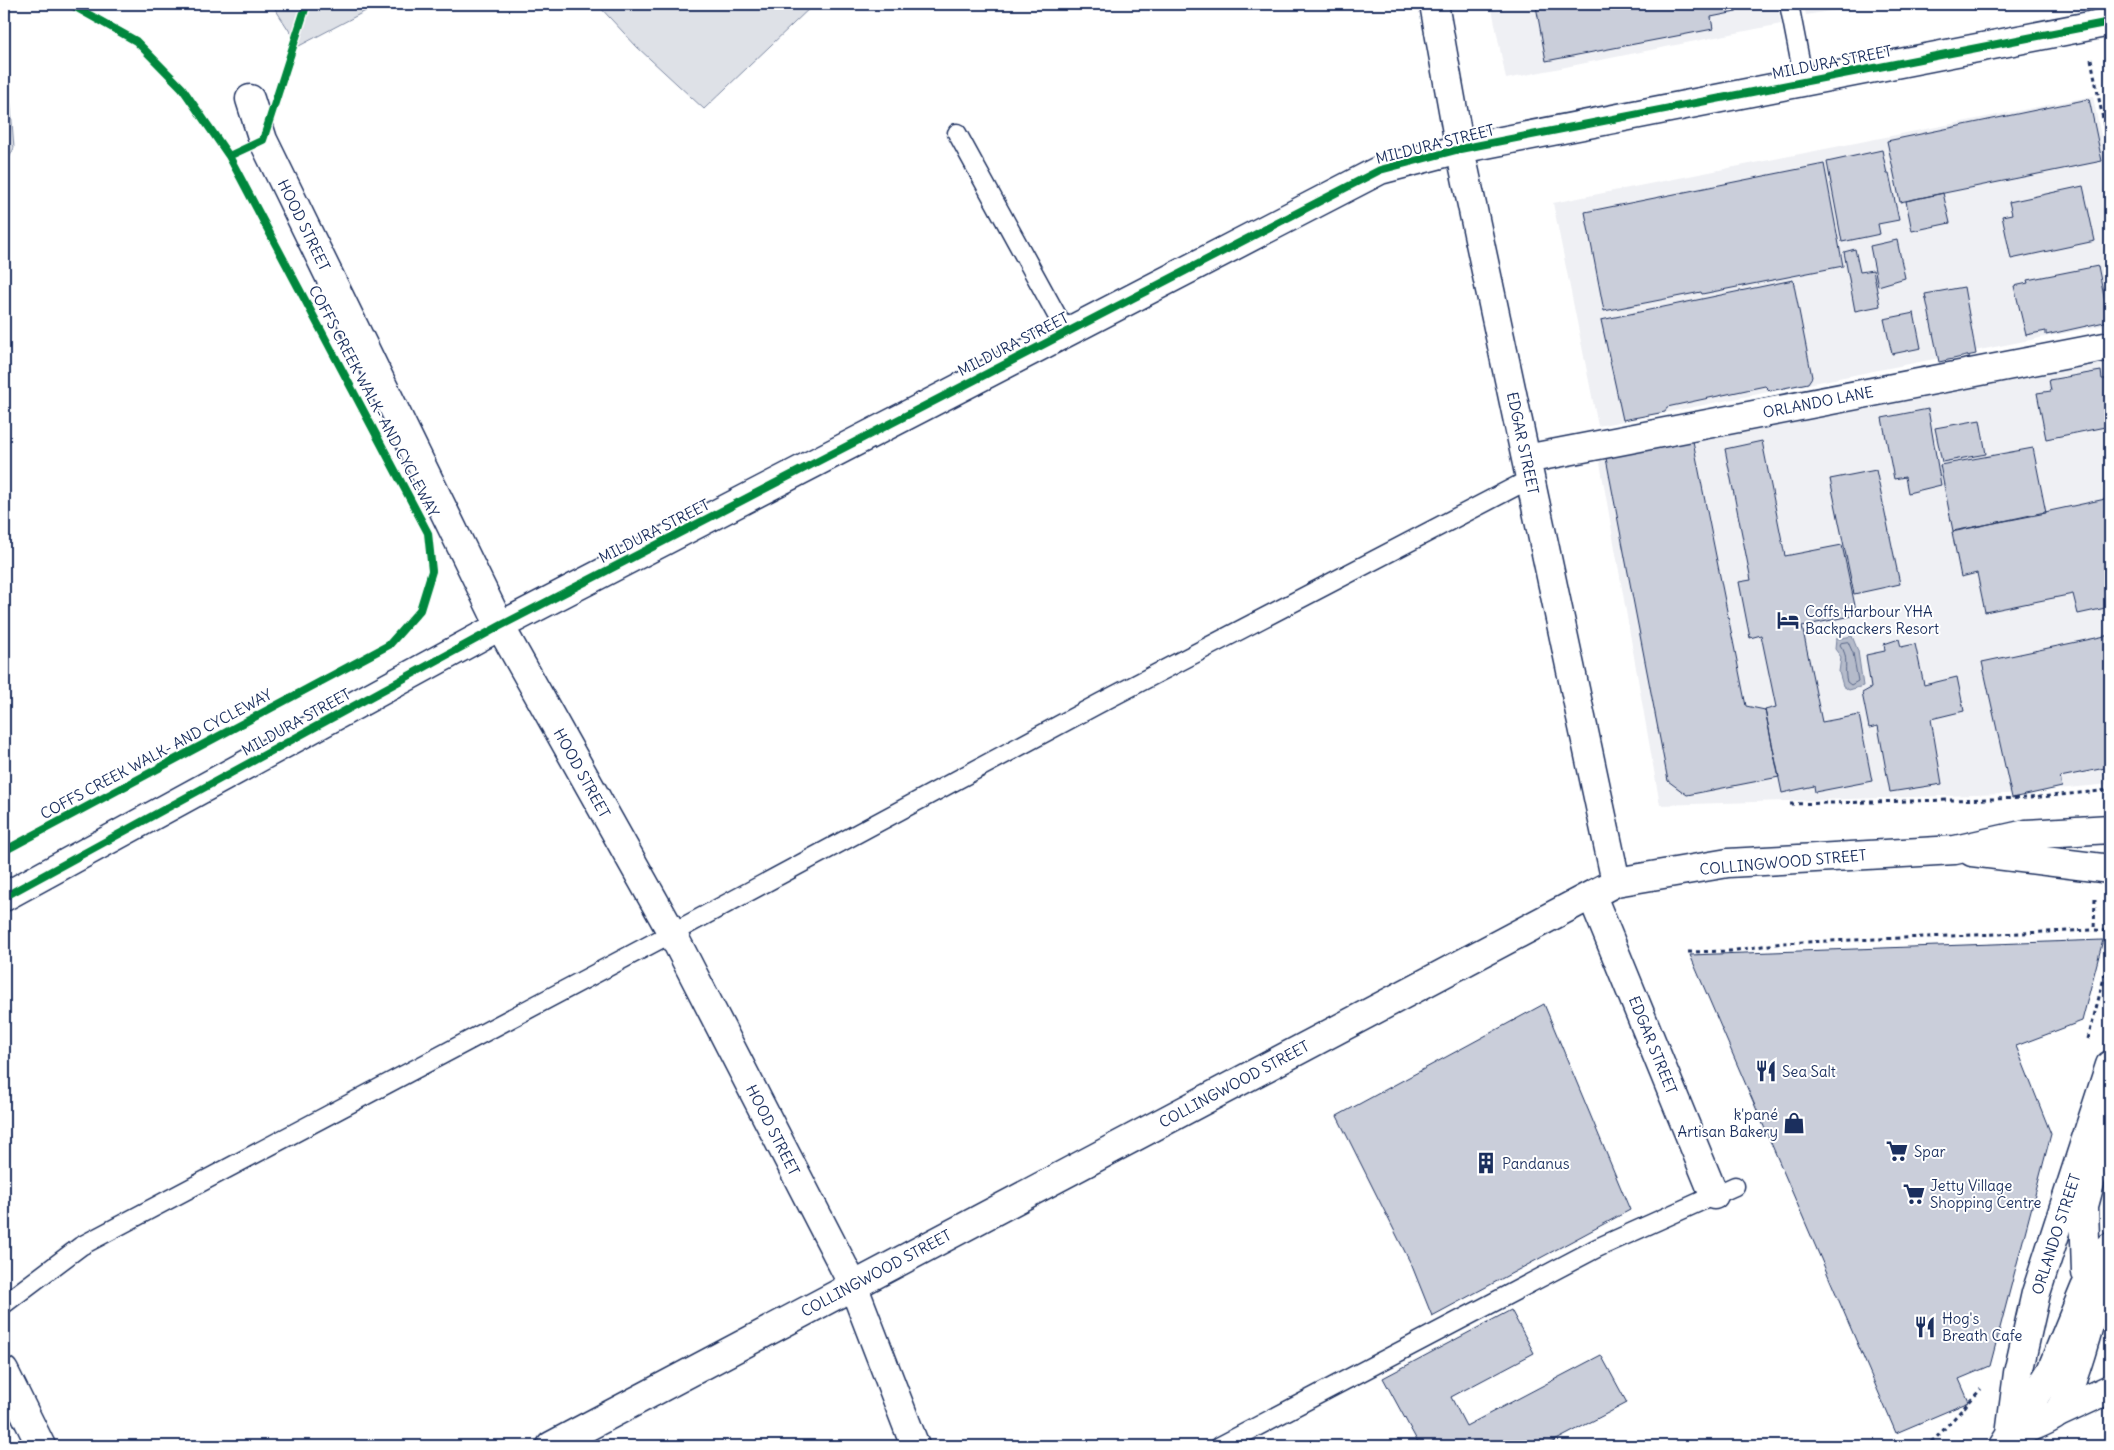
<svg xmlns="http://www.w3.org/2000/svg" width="2114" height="1450" font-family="Delius,sans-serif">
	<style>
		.built { fill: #eff0f4 }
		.green { fill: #dee1e7; stroke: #7c88a2 }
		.water { fill: #b5bbca; stroke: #77839f }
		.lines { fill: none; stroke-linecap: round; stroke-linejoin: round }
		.shore { stroke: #596789; stroke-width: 1 }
		.building { fill: #caceda; stroke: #1b2f5e }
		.service-casing { stroke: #1b2f5e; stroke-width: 21 }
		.minor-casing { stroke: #1b2f5e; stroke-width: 31 }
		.tertiary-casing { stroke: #1b2f5e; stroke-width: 31 }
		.path { stroke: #1b2f5e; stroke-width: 3; stroke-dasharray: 4 4; stroke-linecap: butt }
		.service { stroke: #fff; stroke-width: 18 }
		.minor { stroke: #fff; stroke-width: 28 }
		.tertiary { stroke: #fff; stroke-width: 28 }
		.cycleway-casing { stroke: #fff; stroke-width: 11 }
		.cycleway { stroke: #00873e; stroke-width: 8 }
		.labels { text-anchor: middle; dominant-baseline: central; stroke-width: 4; stroke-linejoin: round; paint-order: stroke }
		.street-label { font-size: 15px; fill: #1b2f5e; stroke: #fff }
		.poi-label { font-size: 15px; fill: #1b2f5e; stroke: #fff; text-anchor: start }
	</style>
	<rect width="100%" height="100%" fill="#fff"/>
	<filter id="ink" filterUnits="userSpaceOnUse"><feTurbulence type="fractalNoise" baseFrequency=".02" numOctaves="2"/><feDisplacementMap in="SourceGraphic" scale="10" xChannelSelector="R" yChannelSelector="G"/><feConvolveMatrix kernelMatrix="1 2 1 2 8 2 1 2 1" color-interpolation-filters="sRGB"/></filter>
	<g filter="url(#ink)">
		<path class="built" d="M1491,4H1777L1781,24L1506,79Z
			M1804,4H1870L1806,15Z
			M2093,96L2110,183V324L1598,426L1553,203Z
			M2110,356V784L2005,794L1660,805L1599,457Z"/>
		<path class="green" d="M272,4H379L299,46Z
			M597,4H814L704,109L637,47Z
			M4,17L14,148L4,168Z"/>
		<path class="water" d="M1852,636L1858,651L1863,686L1849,690L1843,686L1839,672L1841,657L1835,649L1836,639Z"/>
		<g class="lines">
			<path class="shore" d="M1848,642L1853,653L1858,681L1851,685L1847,682C1843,668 1850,657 1840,645L1841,643Z"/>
		</g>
		<path class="building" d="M1545,4H1734L1736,12L1711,17L1713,29L1546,61L1536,6Z
			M2089,99L2102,161L1900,202L1887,141Z
			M1882,150L1887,174H1889L1899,220L1878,224L1880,234L1842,242L1827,162Z
			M1824,164L1843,266L1702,294L1701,292L1604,311L1585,212Z
			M2083,186L2095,241L2011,259L2002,216L2012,214L2009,202Z
			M1943,193L1950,223L1912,231L1906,201Z
			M1897,240L1905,278L1878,286L1870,246Z
			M1855,249L1860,272L1873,270L1880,306L1855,311L1844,252Z
			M2098,266L2109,321L2046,335V331L2026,335L2014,286L2028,283L2027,280Z
			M1793,280L1812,377L1808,383L1770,391L1765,386L1667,407L1665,412L1623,420L1601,320Z
			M1964,287L1976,354L1939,362L1925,294Z
			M1914,313L1921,348L1892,354L1884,319Z
			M2101,371L2102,379H2106L2110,397V426L2046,439L2037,393L2051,391L2049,380Z
			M1928,409L1941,485L1908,493L1905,477L1894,479L1882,418Z
			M1980,420L1986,454L1942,462L1935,428Z
			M1692,436L1746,706L1765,710L1779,777L1687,795L1668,781L1605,453Z
			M1762,441L1785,556L1842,545L1857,615L1802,626L1822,722L1859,715L1872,781L1815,792L1814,786L1782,793L1765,710L1776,707L1761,635L1750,638L1739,582L1751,580L1725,449Z
			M2033,448L2046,513L1953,531L1940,465Z
			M1876,470L1900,584L1854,594L1830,479Z
			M2110,498V607L2078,614L2073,594L1985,612L1977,573L1961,577L1952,532Z
			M2110,635V767L2060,777L2062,787L2012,798L1982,662Z
			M1899,639L1901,647L1915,644L1924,685L1957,677L1964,711L1931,719L1942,784L1890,792L1878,726L1869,728L1862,693L1871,688L1866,655L1885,651L1884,644Z
			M2103,940L2082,1021L2016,1046L2051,1134L1990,1366L1959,1379L1969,1402L1896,1433L1690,955Z
			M1544,1004L1630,1210L1432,1316L1412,1266L1337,1116Z
			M1511,1310L1534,1353L1451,1397L1466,1426L1601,1355L1627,1403L1545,1446H1420L1383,1378Z"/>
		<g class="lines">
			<g class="service-casing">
				<path id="service" d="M1789,4L1804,81
					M957,133L1066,332
					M4,1304L81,1246L672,933L1100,703L1530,479
					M1220,1446L1597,1248L1735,1186"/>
			</g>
			<g class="minor-casing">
				<path id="minor" d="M1434,4L1460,149L1616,882
					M250,99L263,140L500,626L672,933L853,1285L915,1446
					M1526,459L2110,346
					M1972,852L2110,869
					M1592,896L1714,1195
					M4,897L500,626L1380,170L1460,149L2110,22
					M2110,1107L2084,1206L2086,1273L2110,1312
					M4,1371L41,1446
					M2056,1414L2110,1389
					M2010,1435L2051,1371L2085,1288L2100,1281L2109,1283
					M551,1446L1616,882L1728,863L1955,850L2026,834L2110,829"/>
			</g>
			<g class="tertiary-casing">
				<path id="tertiary" d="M2010,1435C2022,1430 2045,1423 2055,1415C2072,1400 2102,1276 2110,1247
					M2003,1446L2010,1435L2018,1373L2036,1293L2110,1065"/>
			</g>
			<path class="path" d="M70,4L136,41L182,88L229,156
				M2091,59L2110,154
				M1790,804L2030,798L2110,790
				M2095,899L2094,930L2110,931
				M1688,952L1730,951L1782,943L2094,930
				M2088,1039L2110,955
				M1924,1446L1935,1439L1981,1389"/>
			<use href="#service" class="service"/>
			<use href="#minor" class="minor"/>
			<use href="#tertiary" class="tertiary"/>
			<g class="cycleway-casing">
				<path id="cycleway" d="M70,4L136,41L182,88L229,156
					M4,851L389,645L420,610L432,571L428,533L229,156L263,140L306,6L305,4
					M4,897L500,626L1380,170L1460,149L2110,22"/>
			</g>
			<use href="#cycleway" class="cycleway"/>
		</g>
	</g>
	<defs>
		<g id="hotel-bare" transform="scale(1.725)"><path d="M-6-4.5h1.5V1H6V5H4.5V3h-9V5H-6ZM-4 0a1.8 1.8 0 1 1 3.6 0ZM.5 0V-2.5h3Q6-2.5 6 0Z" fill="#1b2f5e" stroke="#fff" stroke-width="2.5" paint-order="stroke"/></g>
		<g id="restaurant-bare" transform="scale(1.725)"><path d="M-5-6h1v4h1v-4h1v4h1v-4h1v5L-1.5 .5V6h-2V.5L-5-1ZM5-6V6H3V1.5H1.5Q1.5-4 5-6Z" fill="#1b2f5e" stroke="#fff" stroke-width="2.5" paint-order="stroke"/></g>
		<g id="shop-bare" transform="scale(1.725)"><path d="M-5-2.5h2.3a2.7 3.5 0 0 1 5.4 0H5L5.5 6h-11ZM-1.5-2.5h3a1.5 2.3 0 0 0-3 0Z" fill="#1b2f5e" stroke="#fff" stroke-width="2.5" paint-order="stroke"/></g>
		<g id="supermarket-bare" transform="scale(1.725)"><path d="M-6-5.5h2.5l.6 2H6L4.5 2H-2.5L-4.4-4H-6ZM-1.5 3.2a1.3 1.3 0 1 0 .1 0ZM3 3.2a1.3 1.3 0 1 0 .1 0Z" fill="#1b2f5e" stroke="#fff" stroke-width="2.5" paint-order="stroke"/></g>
		<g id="building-bare" transform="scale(1.725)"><path d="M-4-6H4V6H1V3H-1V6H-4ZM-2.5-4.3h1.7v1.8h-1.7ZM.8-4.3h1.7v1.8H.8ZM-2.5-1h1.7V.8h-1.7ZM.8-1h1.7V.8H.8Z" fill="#1b2f5e" stroke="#fff" stroke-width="2.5" paint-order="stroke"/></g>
	</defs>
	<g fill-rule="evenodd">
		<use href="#hotel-bare" x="1788" y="620"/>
		<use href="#restaurant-bare" x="1766" y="1071"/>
		<use href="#shop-bare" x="1794" y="1123"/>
		<use href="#supermarket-bare" x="1897" y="1151"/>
		<use href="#building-bare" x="1486" y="1163"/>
		<use href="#supermarket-bare" x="1914" y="1194"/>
		<use href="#restaurant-bare" x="1925" y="1327"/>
	</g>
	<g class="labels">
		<g class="street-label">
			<text transform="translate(1832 62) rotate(-11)">MILDURA STREET</text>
			<text transform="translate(1435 144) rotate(-14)">MILDURA STREET</text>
			<text transform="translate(304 225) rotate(64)">HOOD STREET</text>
			<text transform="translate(1013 344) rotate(-27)">MILDURA STREET</text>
			<text transform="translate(374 401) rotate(62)">COFFS CREEK WALK- AND CYCLEWAY</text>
			<text transform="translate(1818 402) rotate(-11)">ORLANDO LANE</text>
			<text transform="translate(1523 443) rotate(78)">EDGAR STREET</text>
			<text transform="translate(654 531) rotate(-27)">MILDURA STREET</text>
			<text transform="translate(296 722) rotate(-29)">MILDURA STREET</text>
			<text transform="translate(156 754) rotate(-28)">COFFS CREEK WALK- AND CYCLEWAY</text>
			<text transform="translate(582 773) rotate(61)">HOOD STREET</text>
			<text transform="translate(1783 862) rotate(-5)">COLLINGWOOD STREET</text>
			<text transform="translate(1653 1045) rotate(68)">EDGAR STREET</text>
			<text transform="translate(1234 1084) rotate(-28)">COLLINGWOOD STREET</text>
			<text transform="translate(773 1130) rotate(63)">HOOD STREET</text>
			<text transform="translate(2056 1234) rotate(-72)">ORLANDO STREET</text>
			<text transform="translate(876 1273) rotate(-28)">COLLINGWOOD STREET</text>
		</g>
		<g class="poi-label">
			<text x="1805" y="611">Coffs Harbour YHA<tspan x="1805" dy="17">Backpackers Resort</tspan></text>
			<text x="1782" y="1071">Sea Salt</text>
			<text x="1778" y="1114" text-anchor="end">k'pané<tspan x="1778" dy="17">Artisan Bakery</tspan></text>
			<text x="1914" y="1151">Spar</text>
			<text x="1502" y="1163">Pandanus</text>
			<text x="1930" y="1185">Jetty Village<tspan x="1930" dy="17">Shopping Centre</tspan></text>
			<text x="1942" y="1318">Hog's<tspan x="1942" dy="17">Breath Cafe</tspan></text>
		</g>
	</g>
	<rect width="2114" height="1450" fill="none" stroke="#fff" stroke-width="20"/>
	<rect x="10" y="10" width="2094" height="1430" fill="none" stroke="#1b2f5e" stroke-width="2" filter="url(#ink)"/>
</svg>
